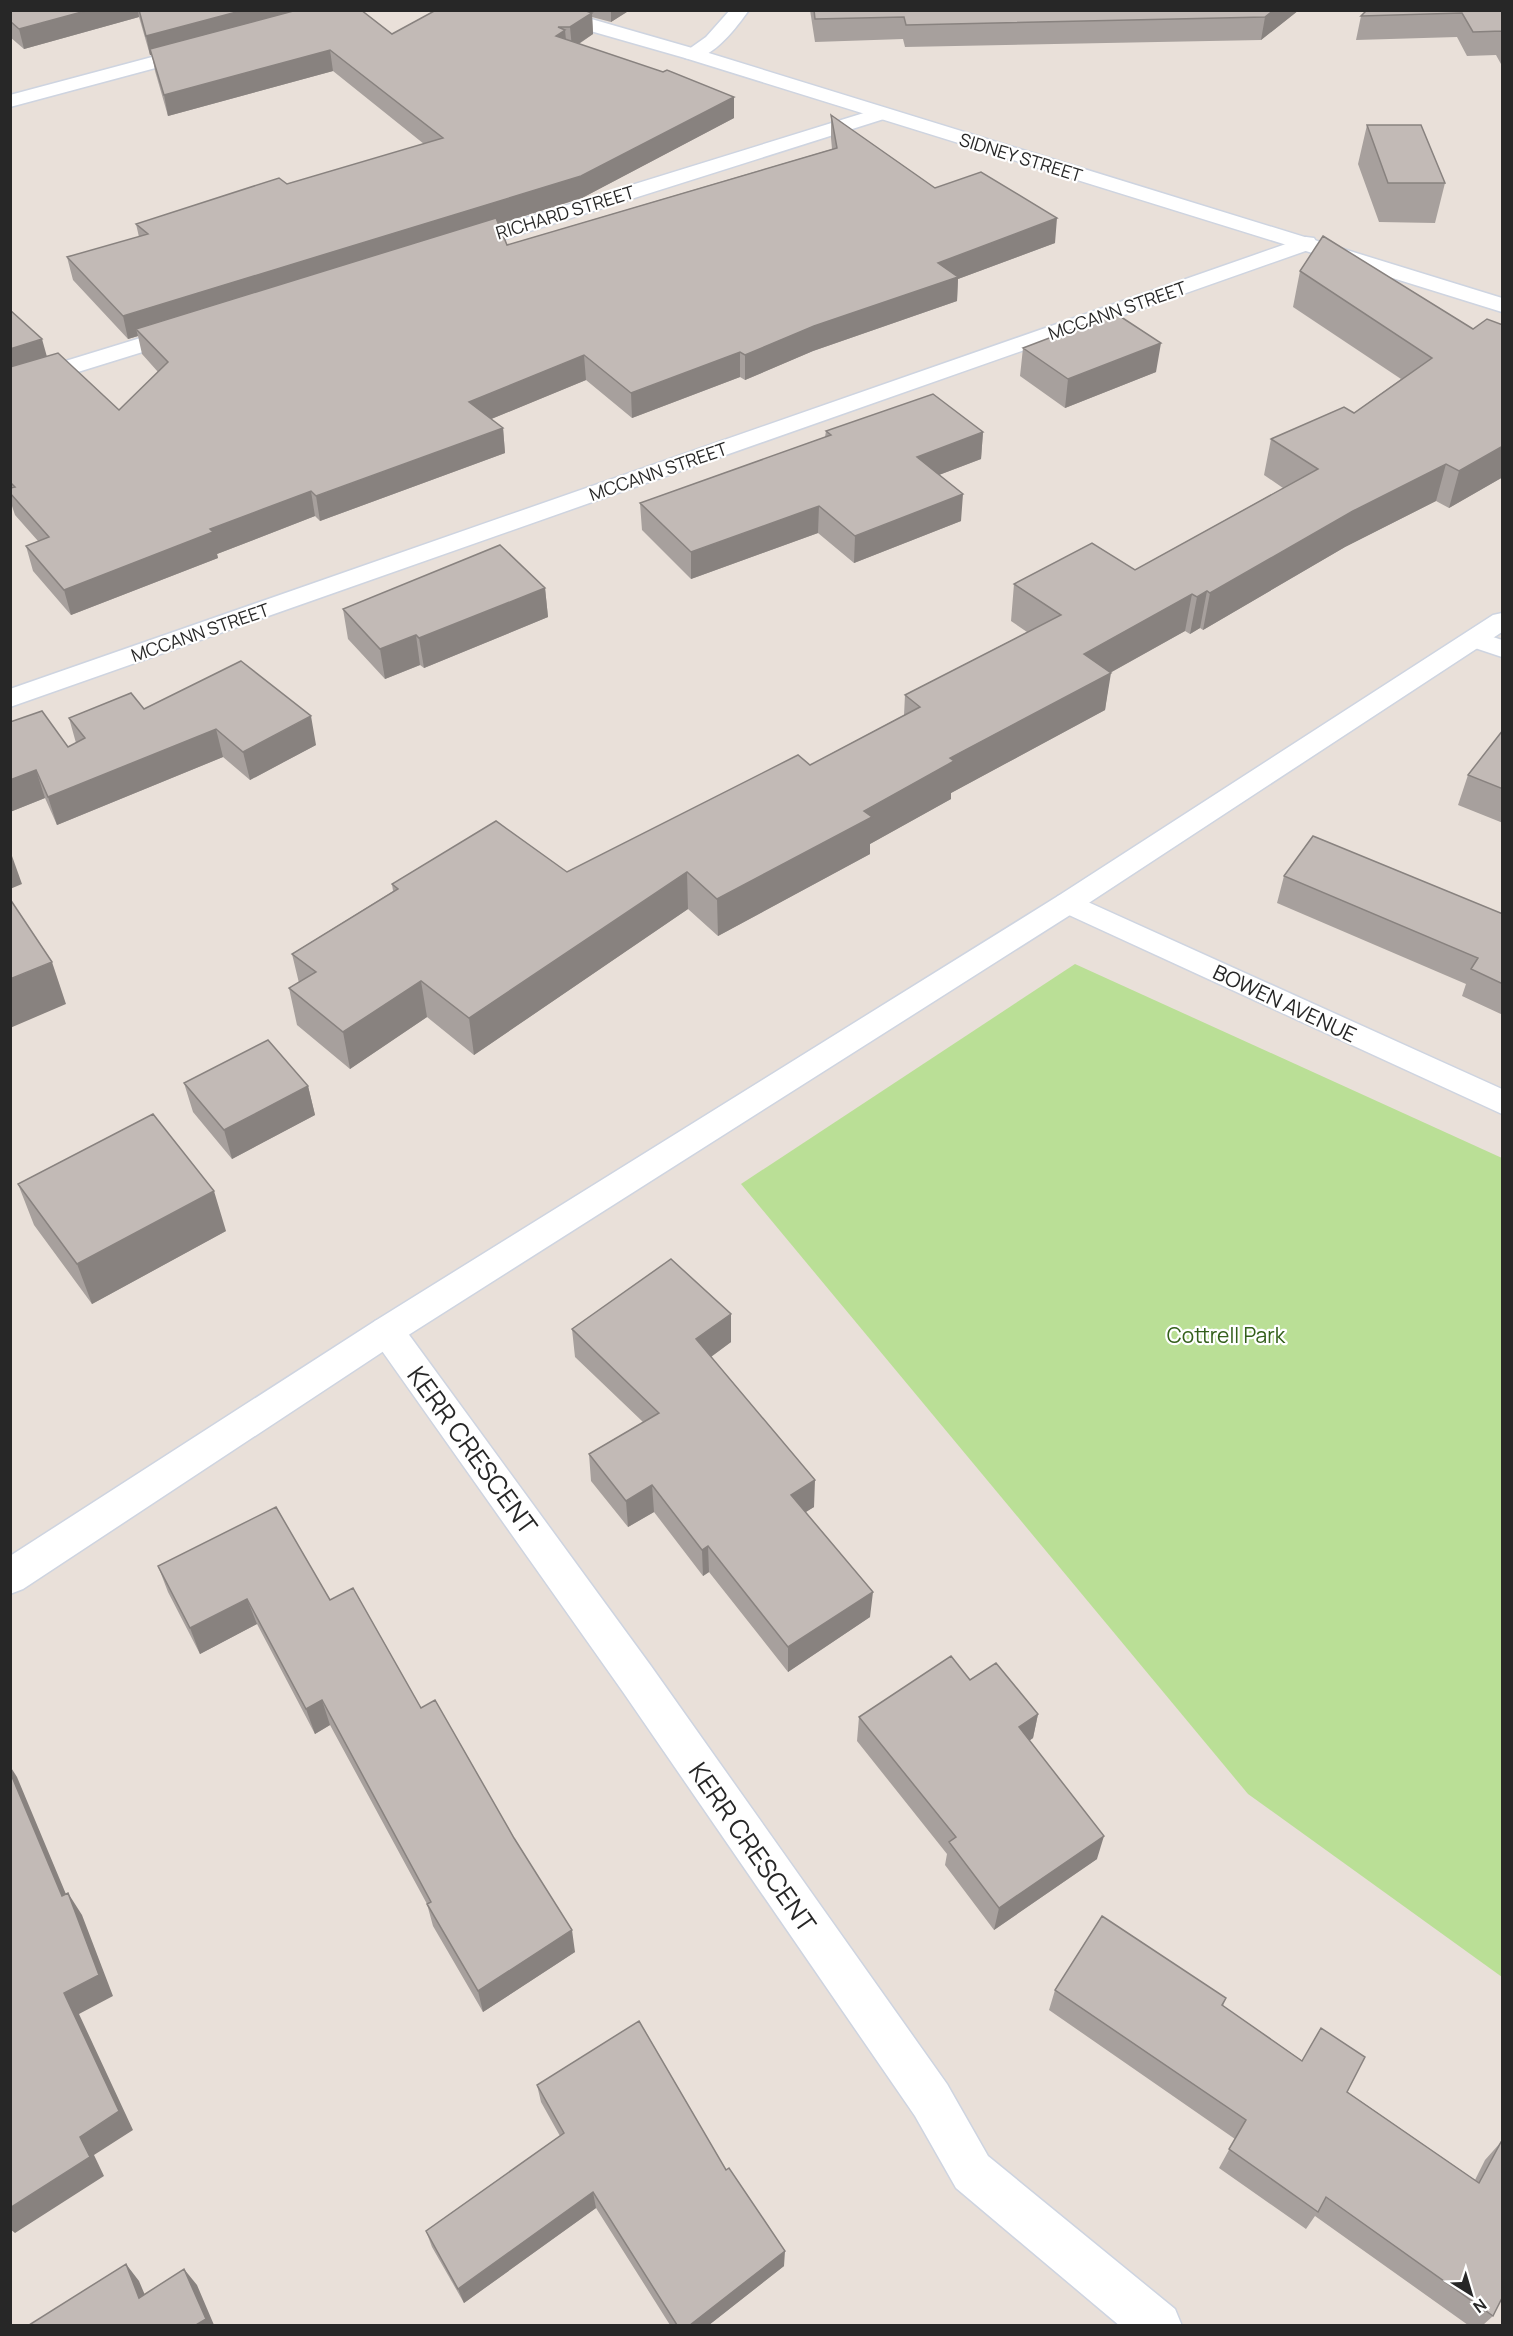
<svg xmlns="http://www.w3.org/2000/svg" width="1513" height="2336" font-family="Manrope,sans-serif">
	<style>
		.green { fill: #badf96 }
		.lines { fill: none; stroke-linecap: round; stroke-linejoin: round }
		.street-casing { stroke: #ced4e0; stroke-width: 3 }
		.secondary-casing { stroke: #ced4e0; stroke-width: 3 }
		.street { fill: #fff; fill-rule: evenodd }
		.secondary { fill: #fff; fill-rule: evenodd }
		.wall { fill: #a7a09d }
		.shaded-wall { fill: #88827f }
		.building { fill: #c2bab6; stroke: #88827f; stroke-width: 1.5 }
		.labels { text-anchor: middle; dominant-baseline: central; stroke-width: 4.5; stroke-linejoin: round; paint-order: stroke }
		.far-street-label { font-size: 18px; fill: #272727; stroke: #fff }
		.street-label { font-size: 21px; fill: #272727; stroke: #fff }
		.park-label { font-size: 21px; fill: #34601b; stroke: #fff }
		.near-street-label { font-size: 26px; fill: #272727; stroke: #fff }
	</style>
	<rect width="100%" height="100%" fill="#e9e0d9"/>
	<path class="green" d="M1075,964L1502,1158V1977L1248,1794L741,1184Z"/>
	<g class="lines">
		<g class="street-casing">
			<path id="street" d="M730,10H749C736,28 710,64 685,58L682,54L706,37Z
				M880,108L887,110L890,114L887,118L467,251H451L448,246L451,241Z
				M1306,237L1314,238L1317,243L1314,248L10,707V689Z
				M183,325L191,327L194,332L191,337L10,393V378Z
				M1475,631L1502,640V657L1466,645L1462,639L1466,633Z
				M1068,893L1502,1089V1114L1058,910L1053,903L1058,896Z
				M387,1317L399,1321L651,1666L947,2084L988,2156L1175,2309L1182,2326H1120L956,2188L915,2116L623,1692L375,1341L369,1331L375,1321Z"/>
		</g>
		<g class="secondary-casing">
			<path id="secondary" d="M529,10H560L699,50L1502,298V312L685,58L531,14Z
				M197,45L204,47L206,51L204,55L10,107V95Z
				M1502,613V632L1078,910L399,1341L23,1589L10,1594V1556L375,1321L1058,896L1493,615Z"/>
		</g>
		<use href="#street" class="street"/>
		<use href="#secondary" class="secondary"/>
	</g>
	<path class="wall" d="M10,10H361L392,34L436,10H630L611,22L592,17L593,34L579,44L734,97V118L582,198L499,224L507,245L832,149L831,138V115L935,188L1055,243L958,279L957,301L813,351L745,380L740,377L632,418L586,380L491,419L503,428L505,453L320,521L315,516L217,554L218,558L71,615L33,571L26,546L38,541L15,515L10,500V310L47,357L119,410L158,372L142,354L138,336L128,339L73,280L67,257L139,237L136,224L287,184L424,144L333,71L168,116L155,71L152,55H150L139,17L24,49L10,37Z
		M810,10H1299L1261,40L905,47L903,39L815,42Z
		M1503,10V63L1501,64L1496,55L1467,56L1457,37L1356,40L1361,16Z
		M1367,125L1445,183L1435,223L1379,222L1358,164Z
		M1300,271L1473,329L1503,325V477L1449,508L1436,501L1345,547L1203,630L1200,628L1190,634L1185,631L1110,673L1105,710L951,793V799L870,844V854L718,936L688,909L474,1055L427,1017L350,1069L297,1025L289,988L299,983L292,954L393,891L392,884L567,872L810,765L904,715L905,695L1027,632L1011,621L1014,584L1135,570L1283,488L1264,475L1271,439L1354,413L1401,379L1293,307Z
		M1023,348L1156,372L1065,408L1020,376Z
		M826,431L983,432L981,459L939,475L961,521L854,563L818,533L691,579L642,530L640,503L825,437Z
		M545,588L548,617L424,668L420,665L385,679L348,639L343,609Z
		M144,709L316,745L250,780L223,757L57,825L45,798L10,812V722L68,747L76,743L69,718Z
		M1503,730V823L1458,805L1468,775Z
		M1284,876L1503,914V1015L1462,996L1466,984L1277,903Z
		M184,1083L308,1086L315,1115L232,1159L193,1112Z
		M18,1184L226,1231L92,1304L34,1225Z
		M731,1314V1342L711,1357L814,1507L805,1512L870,1617L788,1672L709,1572L703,1576L654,1512L628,1527L591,1481L589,1454L643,1422L575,1357L572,1329Z
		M158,1566L330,1600L421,1708L575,1952L483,2012L433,1926L427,1904L330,1725L315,1734L257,1624L200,1654L168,1592Z
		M970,1680L1038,1714L1033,1738L1029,1741L1097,1859L994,1930L945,1865L947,1854L857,1741L859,1717Z
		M1055,1990L1226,1998L1223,2006L1475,2180L1485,2160L1501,2142L1493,2316L1483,2325H1468L1315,2216L1306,2229L1219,2168L1235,2139L1049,2010Z
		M537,2085L726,2170L784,2266L709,2325H670L596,2208L464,2303L432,2247L426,2231L560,2136L541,2102Z"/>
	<path class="shaded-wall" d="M89,10H138L139,17L24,49L19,29Z
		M244,10H321L150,49L152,55H150L146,36Z
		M611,10H630L611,22Z
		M1274,10H1299L1261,40L1265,17Z
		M592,13L593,34L572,48L570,27Z
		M565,30L567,51L556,36Z
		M330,50L333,71L168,116L164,95Z
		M734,97V118L582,198L142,335L136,329L138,336L128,339L123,316Z
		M1057,218L1055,243L958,279L957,301L813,351L745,380V355L938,263Z
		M42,339L49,364L10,376V349Z
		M1161,343L1156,372L1065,408L1068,379Z
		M740,352V377L632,418L631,393Z
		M584,355L586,380L472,427L469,402Z
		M503,428L505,453L320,521L316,496Z
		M983,432L981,459L915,484L917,457Z
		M1503,446V477L1449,508L1459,471Z
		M1446,464L1436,501L1345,547L1203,630L1210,593L1353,511Z
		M311,491L315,516L217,554L218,558L71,615L64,590L210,529Z
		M963,494L961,521L854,563L855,536Z
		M819,506L818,533L691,579V552Z
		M545,588L548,617L424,668L419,638Z
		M1207,591L1200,628L1190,634L1197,597Z
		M1192,594L1185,631L1097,680L1111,673L1105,710L951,793V799L870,844V854L718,936L717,899L864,811L950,758L1084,654Z
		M416,635L420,665L385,679L380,649Z
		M311,716L316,745L250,780L243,752Z
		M216,729L223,757L57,825L48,797Z
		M36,770L45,798L10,812V780Z
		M10,856H12L22,884L10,889Z
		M687,872L688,909L474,1055L469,1018Z
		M52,962L66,1004L10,1028V979Z
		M421,981L427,1017L350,1069L343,1032Z
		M308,1086L315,1115L232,1159L224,1130Z
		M214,1191L226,1231L92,1304L77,1264Z
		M731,1314V1342L697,1367L696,1339Z
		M815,1480L814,1507L790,1522L791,1495Z
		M652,1485L654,1512L628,1527L626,1501Z
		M708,1546L709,1572L703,1576L702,1550Z
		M873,1592L870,1617L788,1672V1647Z
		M247,1599L257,1624L200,1654L190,1628Z
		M322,1700L330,1725L315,1734L306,1709Z
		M1038,1714L1033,1738L1014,1751L1019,1727Z
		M10,1766L17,1777L76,1918L62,1896L10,1772Z
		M1104,1836L1097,1859L994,1930L999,1908Z
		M68,1893L82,1915L113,1996L79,2014L133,2130L94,2155L104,2176L15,2233L10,2229V2208L80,2137L64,1993Z
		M572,1930L575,1952L483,2012L478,1991Z
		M593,2192L596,2208L464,2303L458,2289Z
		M785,2251L784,2266L709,2325H690Z
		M126,2264L139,2281L153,2314L139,2298Z
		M184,2269L197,2285L214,2325H196Z"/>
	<path class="building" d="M10,10H89L19,29L10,21Z
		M139,10H244L146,36Z
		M297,10H361L392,34L436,10H583L592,13L570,27H558L565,30L556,36L663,72L667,70L734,97L581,176L123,316L67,257L148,234L136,224L279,178L287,184L443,138L330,50L164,95L150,49Z
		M814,10H1274L1265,17L906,25L904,17L815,19Z
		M1367,10H1503V32L1502,31L1473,32L1462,13L1361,16Z
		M831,115L935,188L981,172L1057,218L938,263L958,277L814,326L745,355L740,352L631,393L584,355L469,402L503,428L316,496L311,491L210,529L213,532L64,590L26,546L49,537L10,493V488L15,487L10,482V367L58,353L119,410L168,362L136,329L496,218L507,245L837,148Z
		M1367,125H1421L1445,183H1388Z
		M1323,236L1473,329L1487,319L1503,325V446L1459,471L1446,464L1353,511L1210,593L1207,591L1197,597L1192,594L1084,654L1111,673L950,758L954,761L864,811L872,817L717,899L687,872L469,1018L421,981L343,1032L289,988L316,972L292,954L398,889L392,884L496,821L567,872L798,755L810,765L920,707L905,695L1061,615L1014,584L1092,543L1135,570L1318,469L1271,439L1344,407L1354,413L1432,358L1300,271Z
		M10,310L42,339L10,349Z
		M1115,313L1161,343L1068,379L1023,348Z
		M933,394L983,432L917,457L963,494L855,536L819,506L691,552L640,503L831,435L826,431Z
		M500,545L545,588L419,638L416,635L380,649L343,609Z
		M241,661L311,716L243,752L216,729L48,797L36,770L10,780V722L42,711L68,747L85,738L69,718L131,693L144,709Z
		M1503,730V789L1468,775Z
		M1313,836L1503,914V984L1471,969L1478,958L1284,876Z
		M10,899L52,962L10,979Z
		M268,1040L308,1086L224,1130L184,1083Z
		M153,1114L214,1191L77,1264L18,1184Z
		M671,1259L731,1314L696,1339L815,1480L791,1495L873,1592L788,1647L708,1546L702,1550L652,1485L626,1501L589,1454L659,1413L572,1329Z
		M276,1507L330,1600L353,1588L421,1708L435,1700L514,1838L572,1930L478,1991L427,1904L431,1902L322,1700L306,1709L247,1599L190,1628L158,1566Z
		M951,1656L970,1680L996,1663L1038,1714L1019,1727L1104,1836L999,1908L949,1842L956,1837L859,1717Z
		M10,1772L62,1896L68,1893L99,1975L64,1993L119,2111L80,2137L90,2157L10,2208Z
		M1102,1916L1226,1998L1222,2005L1302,2061L1321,2028L1365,2057L1347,2092L1479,2183L1501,2142L1503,2143V2296L1493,2316L1326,2197L1318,2212L1229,2149L1246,2120L1055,1990Z
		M639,2021L726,2170L729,2168L785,2251L690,2325H677L593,2192L458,2289L426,2231L564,2133L537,2085Z
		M126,2264L139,2298L184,2269L206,2319L196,2325H29Z"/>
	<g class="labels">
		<g class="far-street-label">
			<text transform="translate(1021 157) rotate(17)">SIDNEY STREET</text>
			<text transform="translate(565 212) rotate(-17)">RICHARD STREET</text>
			<text transform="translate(1117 310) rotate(-19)">MCCANN STREET</text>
			<text transform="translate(658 471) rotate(-19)">MCCANN STREET</text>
			<text transform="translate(200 632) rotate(-19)">MCCANN STREET</text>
		</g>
		<g class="street-label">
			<text transform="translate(1285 1003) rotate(25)">BOWEN AVENUE</text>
		</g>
		<g class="park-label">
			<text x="1226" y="1335">Cottrell Park</text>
		</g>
		<g class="near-street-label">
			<text transform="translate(473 1450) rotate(54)">KERR CRESCENT</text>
			<text transform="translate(753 1847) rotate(55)">KERR CRESCENT</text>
		</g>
	</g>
	<rect width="1513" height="2336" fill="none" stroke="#272727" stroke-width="24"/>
	<g transform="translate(1471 2294) rotate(143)" stroke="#ffffff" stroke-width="4.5" paint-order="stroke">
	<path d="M0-4.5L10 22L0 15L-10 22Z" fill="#272727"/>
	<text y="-9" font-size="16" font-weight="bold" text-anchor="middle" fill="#272727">N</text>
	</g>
</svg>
